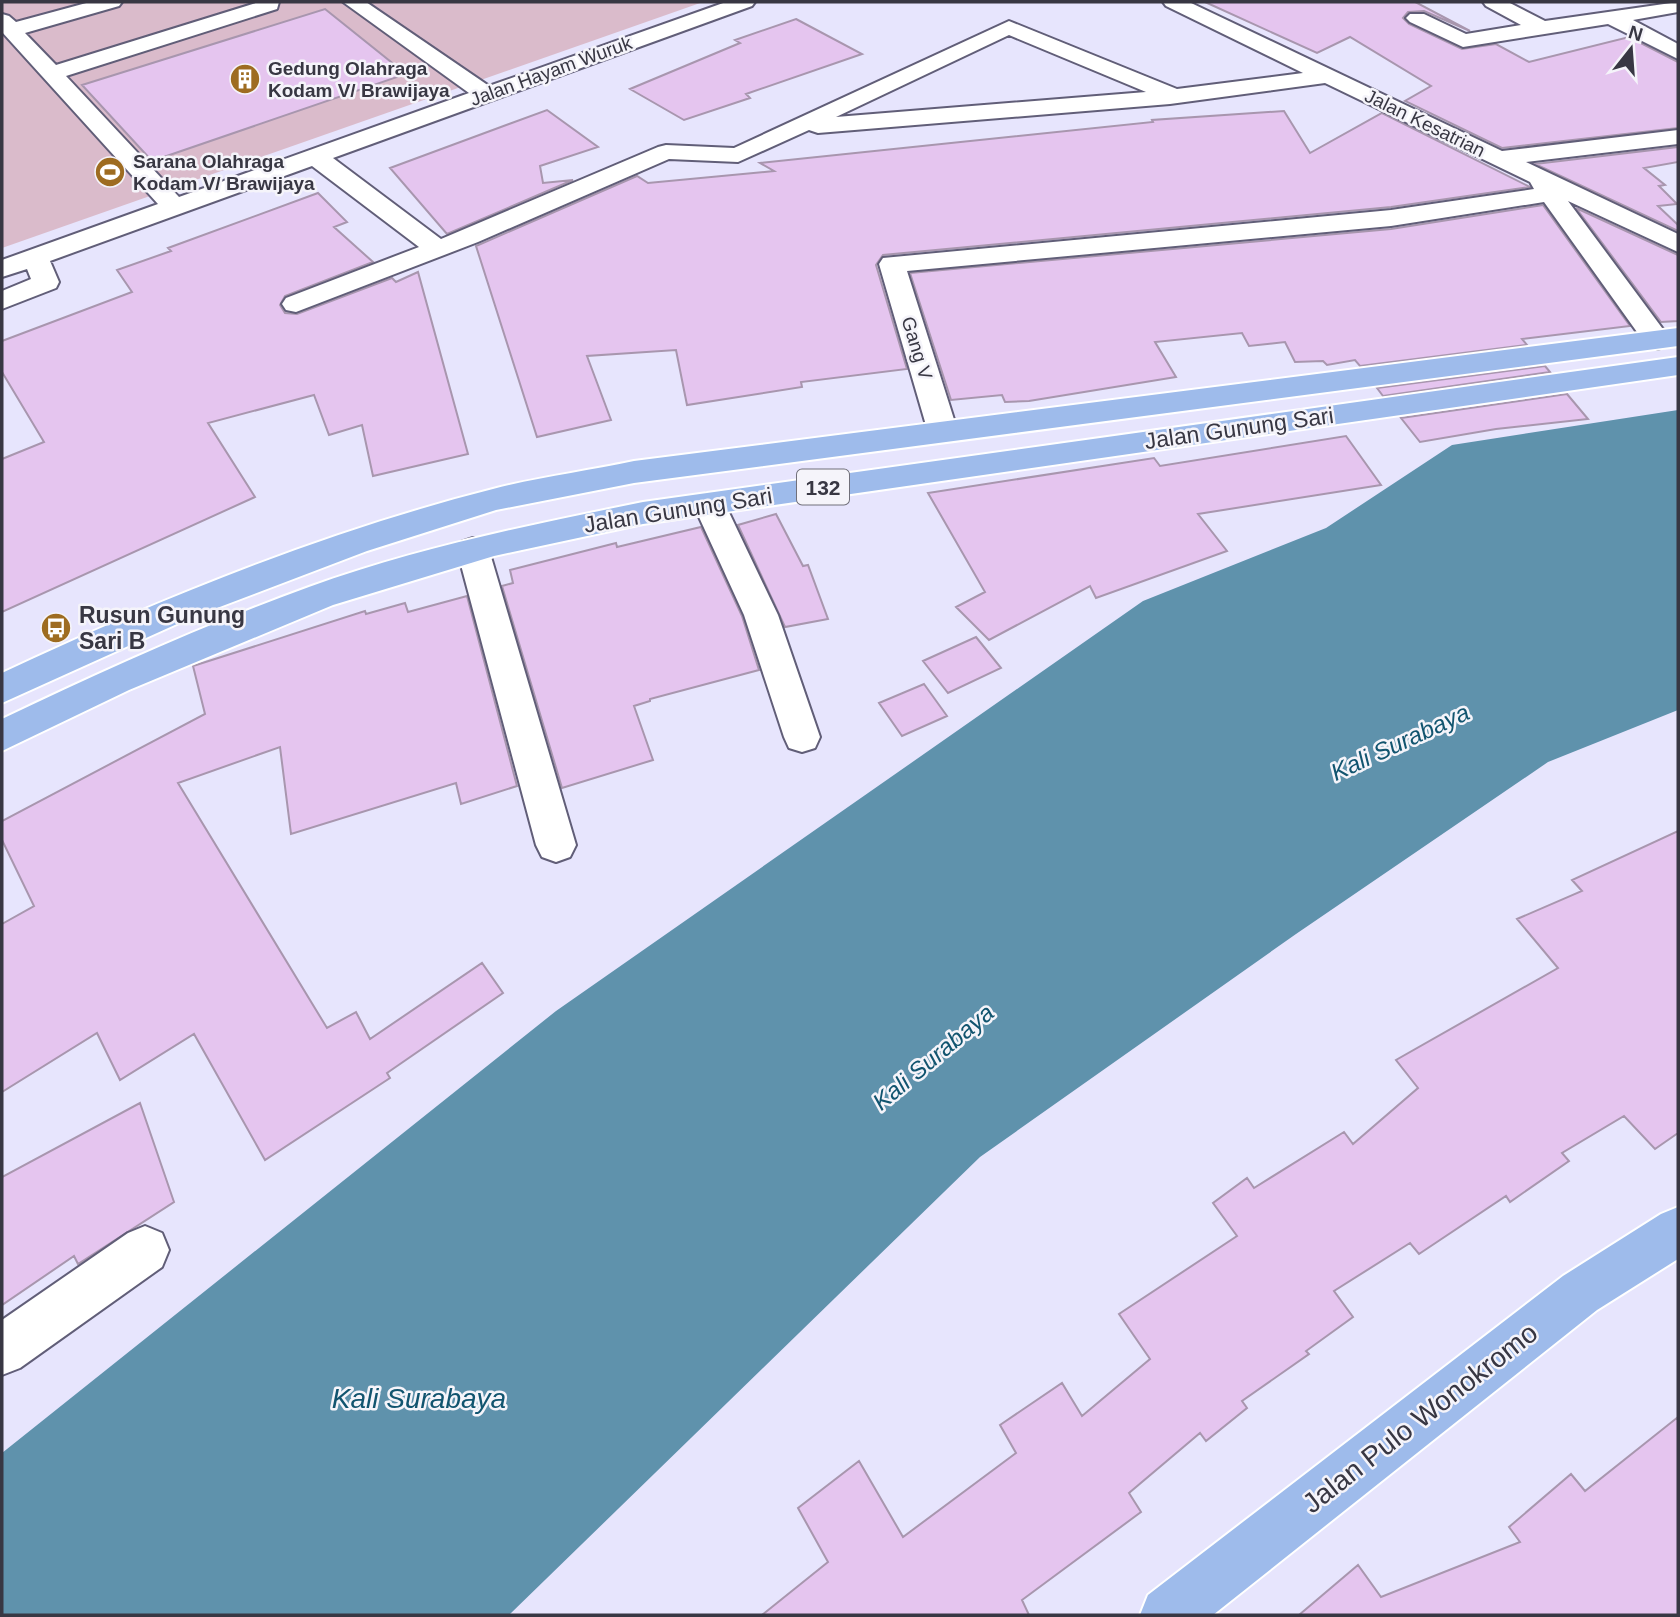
<svg xmlns="http://www.w3.org/2000/svg" width="1680" height="1617" font-family="Helvetica,sans-serif">
	<style>
		.green { fill: #dabbcb }
		.water { fill: #5f92ac }
		.building { fill: #e5c5ef; stroke: #a896ae; stroke-width: 2 }
		.lines { fill: none; stroke-linecap: round; stroke-linejoin: round }
		.minor-casing { stroke: #615e78; stroke-width: 4 }
		.major-casing { stroke: #fff; stroke-width: 4 }
		.minor { fill: #fff; fill-rule: evenodd }
		.major { fill: #9ebbeb; fill-rule: evenodd }
		.labels { text-anchor: middle; dominant-baseline: central; stroke-width: 5; stroke-linejoin: round; paint-order: stroke }
		.far-poi-label { font-size: 19px; font-weight: bold; fill: #383743; stroke: #f5f4fa; text-anchor: start }
		.far-street-label { font-size: 19px; fill: #383743; stroke: #f5f4fa }
		.shield { fill: #f5f4fa; stroke: #71707a; stroke-width: 2 }
		.shield-label { font-size: 21px; font-weight: bold; fill: #383743 }
		.street-label { font-size: 23px; fill: #383743; stroke: #f5f4fa }
		.poi-label { font-size: 23px; font-weight: bold; fill: #383743; stroke: #f5f4fa; text-anchor: start }
		.water-label { font-size: 24px; font-style: italic; fill: #11546f; stroke: #f5f4fa }
		.near-water-label { font-size: 28px; font-style: italic; fill: #11546f; stroke: #f5f4fa }
		.near-street-label { font-size: 28px; fill: #383743; stroke: #f5f4fa }
	</style>
	<rect width="100%" height="100%" fill="#e7e5fd"/>
	<path class="green" d="M2,2H703L2,248Z"/>
	<path class="water" d="M1678,410V710L1548,762L1296,934L980,1157L509,1615H2V1453L556,1011L1143,601L1326,528L1452,445Z"/>
	<path class="building" d="M1205,2H1420L1417,3L1470,31L1424,11L1408,12L1403,18L1409,24L1462,49L1496,44L1529,62L1629,37L1678,62V128L1502,148L1405,101L1431,86L1350,37L1317,53Z
		M325,9L406,74L152,161L82,85Z
		M796,19L862,54L746,94L750,98L684,120L630,89L740,43L735,40Z
		M547,110L598,147L540,166L543,183L573,180L447,234L390,168Z
		M1284,111L1310,153L1382,113L1530,187L1391,207L883,255L876,265L907,369L801,382L802,387L687,405L676,350L587,356L611,420L537,437L476,246L637,176L648,183L774,171L760,163L1153,122L1152,120Z
		M1678,147V162L1644,168L1665,185L1659,186L1677,204L1658,206L1678,225V231L1535,164Z
		M318,193L347,222L334,227L373,262L285,296L280,305L285,313L297,314L392,278L396,282L418,272L468,454L373,476L362,425L329,435L314,395L208,423L255,497L2,612V459L44,442L2,372V341L132,292L117,270L171,251L168,248Z
		M1543,205L1630,326L1522,339L1527,345L1360,366L1355,360L1327,365L1323,361L1295,362L1285,342L1249,346L1242,333L1155,342L1176,377L1029,401L1005,402L1002,395L951,400L910,273L1391,229Z
		M1576,208L1678,255V321L1661,322Z
		M1545,366L1550,372L1383,396L1377,388Z
		M1567,394L1588,419L1496,429L1420,442L1401,418Z
		M1346,436L1381,485L1198,514L1227,551L1096,598L1090,586L989,640L956,607L985,592L928,493L1154,458L1160,466Z
		M776,514L803,566L808,565L828,619L785,627L738,525Z
		M701,527L742,616L759,670L650,699V701L634,706L653,760L562,788L502,586L513,583L510,570L616,543L617,547Z
		M467,596L517,786L461,804L456,783L291,834L280,747L178,783L327,1028L356,1012L370,1039L482,963L503,993L387,1073L390,1078L265,1160L194,1034L120,1080L97,1033L2,1092V924L34,906L2,840V821L205,714L193,666L365,611L366,614L405,603L408,612Z
		M976,637L1001,668L948,693L923,661Z
		M924,684L947,716L902,736L879,703Z
		M1678,831V1133L1655,1149L1624,1116L1562,1153L1569,1161L1510,1202L1506,1196L1419,1254L1410,1243L1334,1291L1353,1317L1306,1351L1309,1354L1242,1401L1247,1408L1206,1441L1200,1433L1129,1493L1141,1512L1022,1600L1029,1615H762L828,1562L798,1508L859,1461L903,1537L1016,1453L1000,1425L1062,1383L1082,1416L1150,1359L1119,1314L1237,1236L1213,1203L1247,1178L1254,1188L1344,1132L1353,1144L1418,1088L1396,1060L1558,968L1517,919L1582,891L1572,880Z
		M140,1103L174,1202L78,1264L74,1256L2,1305V1177Z
		M1678,1417V1615H1299L1358,1565L1381,1597L1520,1542L1509,1527L1571,1474L1585,1491Z"/>
	<g class="lines">
		<g class="minor-casing">
			<path id="minor" d="M90,2H122L119,6L25,33L56,65L259,2H279L277,9L66,76L179,197L469,93L343,2H366L489,86L726,2H755L752,6L333,158L441,239L658,147L666,145L734,148L1009,21L1177,89L1303,73L1166,6L1163,2H1189L1502,151L1678,130V144L1526,162L1678,234V252L1568,201L1671,340L1667,346L1657,349L1647,346L1544,202L1391,226L907,271L958,432L954,439L943,442L932,439L928,432L879,264L883,258L1391,210L1534,189L1530,182L1325,83L1170,104L818,133L809,130L738,162L669,159L478,242L296,312L286,310L282,304L286,298L419,247L312,166L50,261L59,282L56,288L2,309V291L31,279L27,269L2,277V260L158,204L2,32V14L9,16L16,22ZM1009,35L1146,92L836,117Z
				M1483,2H1508L1545,21L1678,2V12L1633,20L1678,44V59L1608,24L1463,47L1410,22L1406,18L1410,14H1424L1466,34L1521,25L1486,6Z
				M709,493L720,496L725,504L778,615L820,737L815,748L802,752L789,748L784,737L744,615L693,504L698,496Z
				M473,538L485,542L489,550L576,845L570,857L556,862L542,857L536,845L457,550L461,542Z
				M145,1226L162,1233L169,1250L162,1267L20,1368L2,1375V1320L128,1233Z"/>
		</g>
		<g class="major-casing">
			<path id="major" d="M1678,328V346L634,483L496,510L367,551L188,619L2,703V673C160,599 324,532 493,489C539,477 587,471 634,461Z
				M1678,357V375L643,524L494,556L333,605L129,690L2,751V719C102,671 204,625 309,587C417,548 530,525 643,502Z
				M1678,1207V1259L1597,1310L1213,1615H1140L1148,1595L1563,1276L1661,1214Z"/>
		</g>
		<use href="#minor" class="minor"/>
		<use href="#major" class="major"/>
	</g>
	<defs>
		<g id="building-disc" transform="scale(1.575)"><circle r="9.5" fill="#9e6c21" stroke="#f5f4fa"/><path d="M-4-6H4V6H1V3H-1V6H-4ZM-2.5-4.3h1.7v1.8h-1.7ZM.8-4.3h1.7v1.8H.8ZM-2.5-1h1.7V.8h-1.7ZM.8-1h1.7V.8H.8Z" fill="#fff"/></g>
		<g id="stadium-disc" transform="scale(1.575)"><circle r="9.5" fill="#9e6c21" stroke="#f5f4fa"/><path d="M0-5a6.5 5 0 1 0 0 10a6.5 5 0 1 0 0-10ZM-3.5-1.8h7v3.6h-7Z" fill="#fff"/></g>
		<g id="bus-disc" transform="scale(1.575)"><circle r="9.5" fill="#9e6c21" stroke="#f5f4fa"/><path d="M-5-6H5V4H4V6H2V4H-2V6H-4V4H-5ZM-3.5-4V0h7V-4ZM-3.5 1.2v1.5H-2V1.2ZM2 1.2v1.5H3.5V1.2Z" fill="#fff"/></g>
	</defs>
	<g fill-rule="evenodd">
		<use href="#building-disc" x="245" y="79"/>
		<use href="#stadium-disc" x="110" y="172"/>
		<use href="#bus-disc" x="56" y="628"/>
	</g>
	<g class="labels">
		<g class="far-poi-label">
			<text x="268" y="68">Gedung Olahraga<tspan x="268" dy="22">Kodam V/ Brawijaya</tspan></text>
			<text x="133" y="161">Sarana Olahraga<tspan x="133" dy="22">Kodam V/ Brawijaya</tspan></text>
		</g>
		<g class="far-street-label">
			<text transform="translate(551 71) rotate(-20)">Jalan Hayam Wuruk</text>
			<text transform="translate(1425 123) rotate(26)">Jalan Kesatrian</text>
			<text transform="translate(917 348) rotate(73)">Gang V</text>
		</g>
		<rect class="shield" x="797" y="469.5" width="52" height="35" rx="5"/>
		<g class="shield-label">
			<text x="823" y="487">132</text>
		</g>
		<g class="street-label">
			<text transform="translate(1239 428) rotate(-8)">Jalan Gunung Sari</text>
			<text transform="translate(678 510) rotate(-9)">Jalan Gunung Sari</text>
		</g>
		<g class="poi-label">
			<text x="79" y="615">Rusun Gunung<tspan x="79" dy="26">Sari B</tspan></text>
		</g>
		<g class="water-label">
			<text transform="translate(1400 742) rotate(-25)">Kali Surabaya</text>
			<text transform="translate(933 1057) rotate(-40)">Kali Surabaya</text>
		</g>
		<g class="near-water-label">
			<text x="419" y="1398">Kali Surabaya</text>
		</g>
		<g class="near-street-label">
			<text transform="translate(1420 1418) rotate(-38)">Jalan Pulo Wonokromo</text>
		</g>
	</g>
	<rect width="1680" height="1617" fill="none" stroke="#383743" stroke-width="7"/>
	<g transform="translate(1631 49) rotate(17)" stroke="#f5f4fa" stroke-width="5" paint-order="stroke">
	<path d="M0-5L12 26L0 18L-12 26Z" fill="#383743"/>
	<text y="-10" font-size="19" font-weight="bold" text-anchor="middle" fill="#383743">N</text>
	</g>
</svg>
